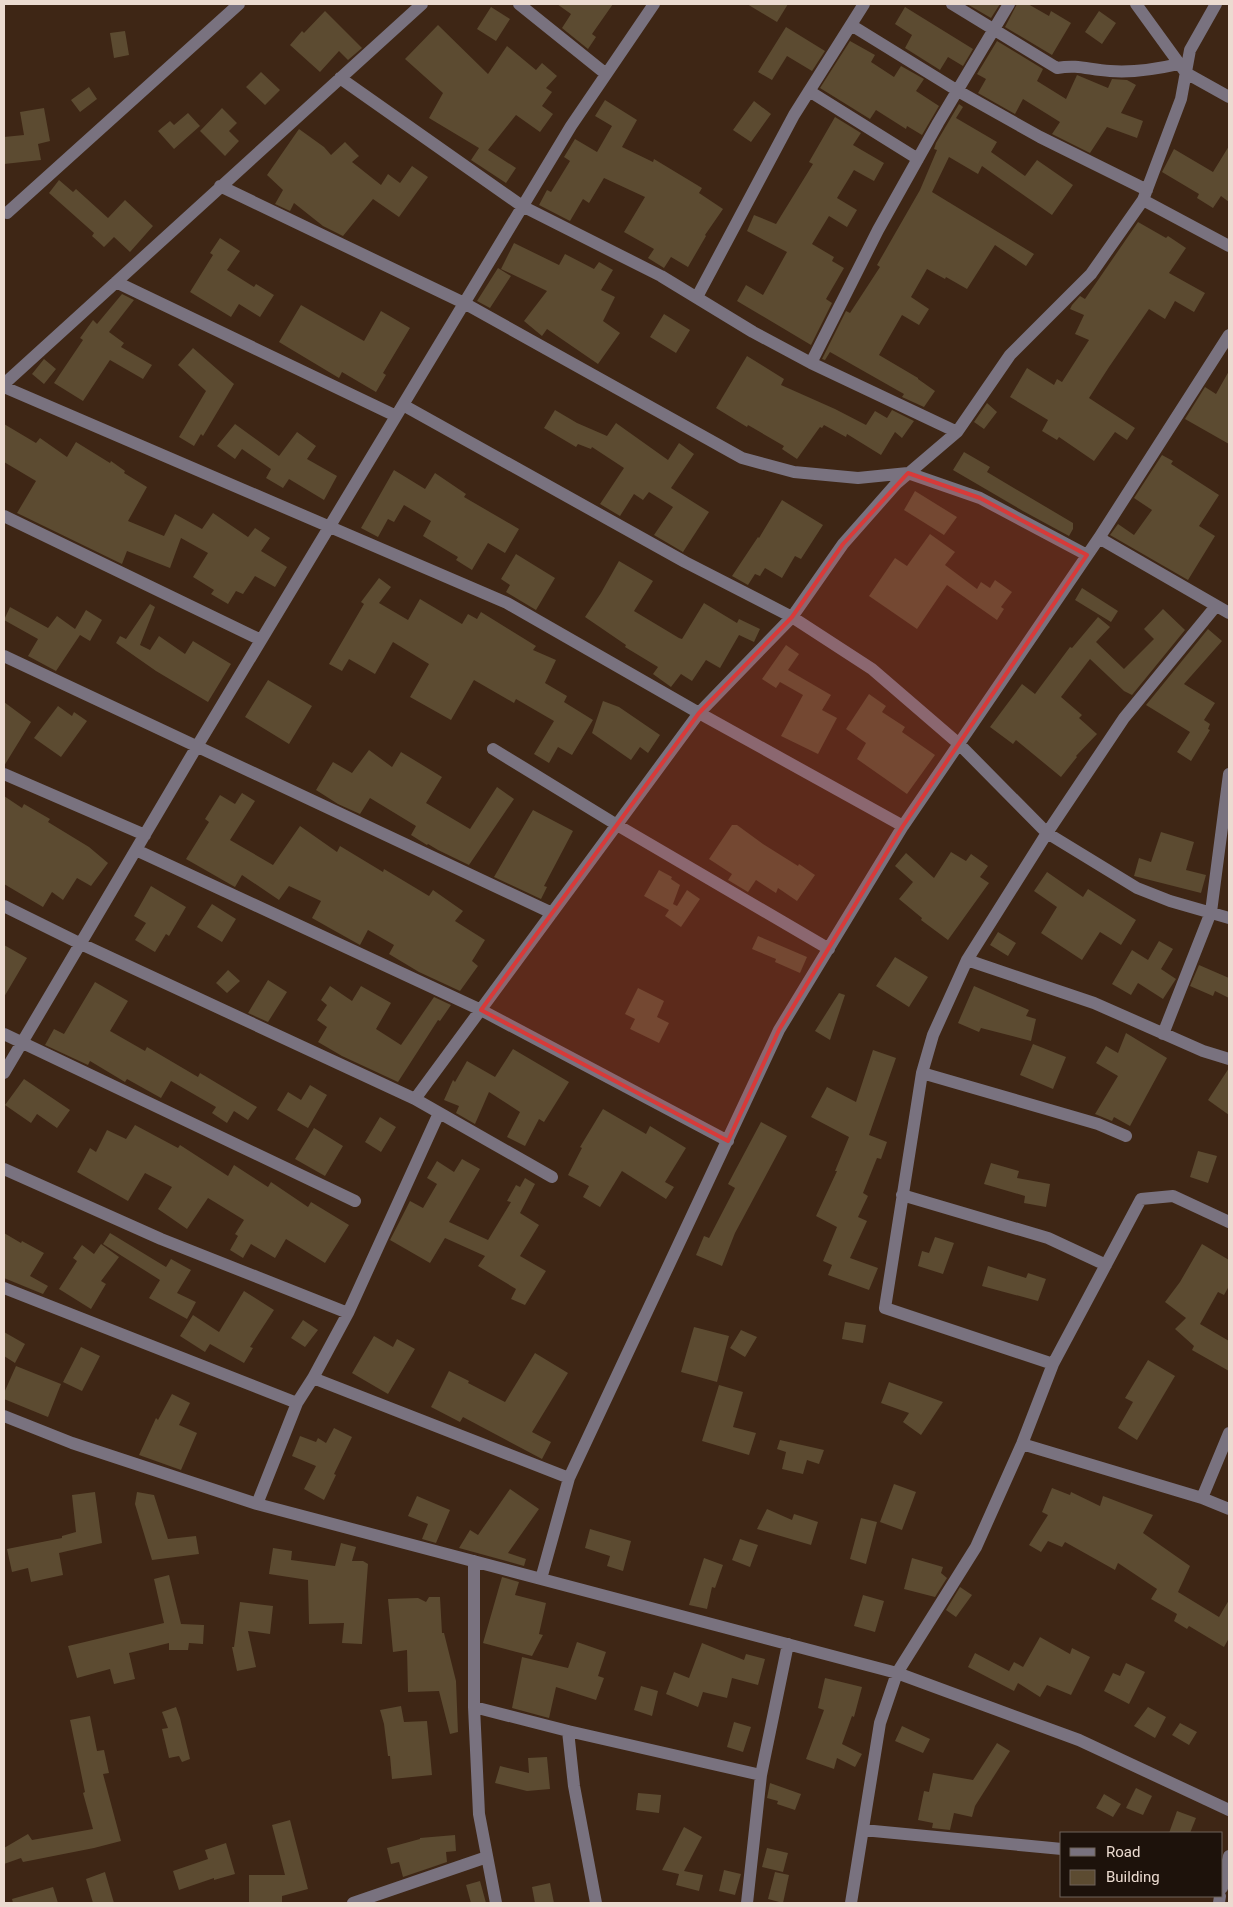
<svg xmlns="http://www.w3.org/2000/svg" width="1233" height="1907" font-family="Roboto,sans-serif">
	<style>
		.building { fill: #5c4b31 }
		.lines { fill: none; stroke-linecap: round; stroke-linejoin: round }
		.minor { stroke: #79727f; stroke-width: 12 }
		.marked { fill: #d83a39; fill-opacity: 0.2; stroke: #d83a39; stroke-width: 4; stroke-linejoin: round }
	</style>
	<rect width="100%" height="100%" fill="#3e2615"/>
	<path class="building" d="M557,4H613L592,34L596,37L588,49L562,28L571,14Z
		M747,4H788L777,22Z
		M967,4H1000L991,18Z
		M1017,4H1028L1049,16L1051,11L1071,23L1052,55L1005,27Z
		M491,7L510,19L496,41L477,29Z
		M905,7L973,49L963,66L948,57L940,70L905,48L912,35L895,24Z
		M325,11L362,48L348,60L339,51L320,72L290,45L302,31L304,33Z
		M1099,11L1116,23L1102,44L1085,32Z
		M438,25L488,74L507,46L536,70L542,63L557,76L546,88L552,92L542,106L553,114L540,132L516,115L488,150L516,168L506,183L471,160L479,148L429,118L443,93L405,59Z
		M786,27L825,51L812,71L787,56L772,80L758,72Z
		M125,31L129,55L114,58L110,33Z
		M850,41L875,55L871,62L894,77L901,66L924,79L916,91L939,106L922,135L907,126L906,129L876,110L870,119L820,88Z
		M997,41L1043,69L1037,81L1066,99L1077,75L1108,88L1112,79L1127,80L1136,85L1121,113L1143,121L1137,138L1107,127L1090,153L1052,134L1060,122L1023,99L1015,114L978,93L986,79L977,74Z
		M261,72L280,90L265,105L246,87Z
		M89,87L97,99L80,112L71,100Z
		M605,100L637,120L622,147L653,162L654,159L702,188L699,193L723,209L705,235L706,236L688,267L671,257L664,268L648,258L654,249L624,232L645,197L604,178L589,203L583,199L570,221L539,205L547,190L551,192L570,161L564,157L575,139L597,152L612,126L595,116Z
		M754,101L771,114L751,142L733,130Z
		M959,104L963,107L956,118L997,142L991,152L1025,176L1037,160L1073,185L1052,215L982,166L978,174L949,157L932,192L1034,254L1026,266L995,245L967,289L946,277L945,279L927,269L911,297L929,309L919,325L902,315L879,355L918,378V379L935,391L924,407L902,397L904,394L830,352L825,360L822,359L846,311L850,313L880,267L877,265L920,190L937,150L934,149L936,143Z
		M44,108L50,141L38,144L41,160L4,164V137L24,135L20,112Z
		M222,108L237,123L229,131L239,141L225,156L200,131Z
		M188,113L200,126L174,149L158,131L170,121L174,125Z
		M835,117L861,133L853,145L884,163L874,181L854,170L837,198L857,210L847,227L829,216L812,244L834,257L832,261L844,268L826,299L832,303L811,345L737,301L746,285L763,295L787,252L747,231L754,215L776,224L813,164L809,162Z
		M299,129L324,147L331,155L345,142L359,156L352,162L381,185L388,174L400,183L412,166L428,177L399,217L373,199L343,236L323,226L294,203L290,211L275,204L283,190L267,175Z
		M1229,146V202L1221,196L1213,208L1197,198L1199,194L1162,172L1174,149L1213,172Z
		M59,180L73,192L76,189L108,218L125,200L153,226L130,252L114,237L104,247L92,236L94,233L49,193Z
		M1138,222L1166,238L1168,236L1186,248L1169,273L1205,293L1194,312L1175,301L1165,319L1149,309L1109,367L1089,398L1135,428L1127,440L1115,432L1094,461L1059,437L1057,440L1042,431L1048,420L1010,397L1027,368L1054,385L1057,379L1062,382L1089,340L1075,334L1084,315L1070,309L1072,305L1080,296L1085,299Z
		M220,238L240,251L227,270L254,287L256,284L274,295L260,317L239,304L231,317L190,292L213,255L210,253Z
		M514,243L559,265L565,254L594,269L599,262L613,270L601,290L615,297L603,321L620,333L598,364L547,329L542,336L524,321L547,291L501,269Z
		M498,268L511,276L490,308L477,301Z
		M122,294L134,300L109,332L124,343L121,347L152,365L143,379L110,360L83,401L54,383L83,340L80,338L93,320L97,324Z
		M301,305L364,341L381,311L410,328L383,373L386,375L376,392L342,372L339,378L279,342Z
		M664,314L690,330L676,353L650,337Z
		M193,348L234,384L203,436L201,434L194,446L179,437L206,391L178,365Z
		M747,356L784,379L781,385L835,409L866,425L875,411L887,418L892,410L914,421L902,438L895,432L881,455L847,434L846,437L824,425L822,428L820,427L797,459L782,449L784,446L748,425L747,427L716,408Z
		M44,359L56,369L44,384L32,374Z
		M1229,371V444L1185,419L1205,387L1216,394Z
		M987,403L997,412L984,429L974,422Z
		M555,410L577,423L607,436L616,423L668,460L679,443L694,454L671,488L709,512L683,552L654,535L673,507L649,492L643,500L634,494L620,516L600,504L624,468L592,447L591,449L578,444L576,447L544,428Z
		M4,424L36,443L40,438L67,457L76,442L110,463L111,461L125,471L124,473L147,487L128,521L164,536L175,514L202,529L213,513L248,537L255,528L270,538L261,551L287,567L275,587L255,576L243,594L236,591L228,604L211,594L214,590L193,577L208,553L181,538L170,568L127,551L122,564L17,513L36,481L4,462Z
		M235,424L279,456L297,432L316,446L307,459L337,476L324,500L289,479L283,488L266,478L271,469L242,449L235,459L217,446Z
		M964,452L990,467L987,472L1073,523V529L1069,536L1023,511L953,470Z
		M1162,455L1173,461L1171,464L1219,495L1199,526L1215,536L1188,580L1110,535L1118,524L1134,535L1152,510L1134,498Z
		M394,470L425,489L435,473L466,494L464,497L519,529L505,553L488,543L472,570L456,560L458,557L423,536L431,521L404,505L394,522L388,519L378,537L361,528Z
		M915,491L957,517L944,535L904,510Z
		M782,500L823,525L801,559L795,556L782,578L765,568L760,576L755,574L748,585L732,576L758,537L759,538Z
		M930,534L955,552L945,565L977,589L981,582L990,588L995,580L1012,592L1001,607L1004,609L997,620L947,585L917,629L869,596L895,558L907,566Z
		M516,554L555,578L536,610L506,592L510,585L501,579Z
		M619,561L653,581L634,611L679,638L682,639L704,603L737,623L739,619L760,629L754,642L739,635L720,668L706,660L692,681L681,674L671,687L653,674L658,667L625,647L626,645L585,617L601,593Z
		M379,578L391,587L379,603L408,620L420,599L462,624L468,614L477,619L481,612L536,646L533,650L556,660L545,683L567,696L564,702L593,720L572,755L558,747L549,763L534,754L554,721L516,699L514,703L474,680L451,720L410,697L429,664L393,642L375,674L349,659L342,671L329,664L364,604L361,602Z
		M1082,588L1118,611L1111,622L1075,600Z
		M150,604L155,607L140,645L150,650L159,636L185,654L193,641L231,664L208,702L156,671L116,643L120,636L126,639Z
		M10,607L48,628L57,616L75,629L86,610L102,620L90,641L80,635L56,671L28,656L38,639L4,620Z
		M1163,609L1185,630L1132,695L1124,691L1090,659L1061,697L1082,715L1079,718L1097,734L1076,756L1077,757L1061,777L1016,740L1013,744L990,727L1022,684L1035,694L1070,647L1072,648L1098,617L1110,627L1096,642L1124,669L1154,639L1144,629Z
		M1208,629L1222,641L1184,684L1215,703L1204,720L1210,724L1208,729L1210,730L1191,761L1177,752L1190,732L1146,705Z
		M786,645L799,654L788,670L831,695L822,710L837,718L818,754L781,736L803,695L780,682L776,688L762,679Z
		M268,680L312,706L289,744L245,717Z
		M869,694L886,706L882,712L905,727L902,732L935,755L907,794L857,759L866,743L846,729Z
		M603,701L619,707L660,735L648,753L640,747L631,760L592,733Z
		M4,702L31,722L4,766Z
		M58,706L72,716L74,712L87,721L61,757L34,738Z
		M369,750L392,767L401,752L442,777L426,803L470,829L497,787L514,799L469,865L438,850L428,844L427,845L411,835L416,826L370,798L360,814L338,804L316,790L333,762L352,773Z
		M242,793L255,801L230,840L273,865L300,826L337,852L340,846L383,872L384,869L429,896L433,890L463,911L455,921L485,940L472,961L478,966L460,991L419,972L389,954L394,945L368,930L360,945L312,918L321,901L289,886L279,900L242,875L235,887L186,859L209,822L205,819L220,795L235,804Z
		M4,796L22,808L24,804L50,819L48,822L89,847L108,863L91,886L77,878L63,900L52,892L43,907L4,884Z
		M533,810L573,831L544,886L547,887L541,899L494,877Z
		M732,825H737L763,844L798,866L799,864L815,875L797,901L778,888L776,893L756,880L748,892L728,880L732,874L709,859Z
		M1161,832L1194,842L1186,870L1206,875L1201,893L1134,876L1139,858L1151,862Z
		M951,852L966,861L971,854L988,866L980,877L989,883L948,940L921,920L922,918L899,899L913,882L895,866L906,853L934,878Z
		M659,870L672,877L671,879L680,885L673,904L677,906L687,890L700,899L681,927L665,916L669,910L644,896Z
		M1047,872L1083,897L1088,889L1136,920L1121,945L1100,932L1082,960L1041,933L1057,907L1034,891Z
		M151,886L186,907L169,936L166,934L155,952L135,940L146,923L134,916Z
		M212,904L236,919L222,942L197,927Z
		M998,932L1016,943L1008,956L990,945Z
		M758,936L807,957L800,973L775,962L776,959L752,949Z
		M1159,941L1173,949L1161,969L1176,979L1163,999L1138,983L1131,995L1112,984L1132,950L1148,960Z
		M4,945L27,958L4,997Z
		M895,957L928,977L909,1007L876,986Z
		M1199,965L1229,978V998L1215,991L1213,996L1190,986Z
		M228,970L240,981L227,993L216,983Z
		M268,980L287,992L268,1022L248,1013Z
		M95,982L128,1001L110,1031L145,1051L147,1047L198,1077L200,1073L257,1107L248,1120L234,1111L227,1123L212,1113L216,1107L171,1081L161,1098L127,1079L125,1082L90,1061L88,1065L45,1045L54,1029L64,1034Z
		M330,986L352,1001L361,986L391,1003L376,1029L401,1045L434,997L451,1005L440,1021L438,1020L398,1082L342,1056L318,1042L327,1027L317,1020L327,1005L321,1000Z
		M974,986L1029,1010L1026,1016L1036,1019L1031,1041L981,1028L979,1032L958,1023Z
		M638,988L664,1001L657,1017L669,1023L659,1043L630,1029L635,1019L625,1014Z
		M839,993L845,995L830,1040L815,1031Z
		M1126,1033L1167,1058L1130,1126L1114,1117L1112,1121L1095,1114L1118,1076L1096,1063L1106,1046L1118,1053Z
		M1033,1044L1066,1057L1053,1089L1020,1075Z
		M513,1049L569,1082L544,1122L539,1119L525,1146L507,1137L520,1112L489,1092L475,1124L456,1113L459,1106L444,1100L453,1080L455,1082L467,1061L495,1077Z
		M873,1050L896,1058L869,1135L887,1142L881,1159L877,1158L863,1193L868,1196L858,1217L867,1221L850,1258L878,1268L869,1290L828,1275L832,1265L823,1261L837,1227L816,1216L837,1171H835L849,1137L811,1117L827,1087L856,1102Z
		M1229,1068V1115L1208,1100Z
		M24,1079L70,1110L57,1128L37,1114L31,1123L5,1105Z
		M310,1085L327,1095L308,1128L277,1110L288,1092L301,1100Z
		M603,1109L646,1134L650,1126L686,1148L665,1182L674,1187L666,1199L622,1171L600,1207L583,1197L589,1186L568,1175L582,1148L580,1147Z
		M380,1117L396,1127L381,1152L365,1142Z
		M761,1122L787,1136L735,1233L722,1266L696,1255L704,1236L709,1238L735,1188L728,1184Z
		M135,1125L178,1148L180,1145L228,1176L234,1165L268,1187L271,1182L308,1207L311,1202L349,1225L325,1263L286,1239L275,1258L251,1244L243,1258L230,1250L238,1236L235,1234L244,1220L208,1198L187,1229L158,1209L172,1187L145,1173L128,1201L77,1172L90,1148L96,1152L107,1130L126,1139Z
		M314,1128L343,1146L325,1176L295,1159Z
		M1198,1151L1217,1156L1208,1183L1190,1177Z
		M462,1159L480,1169L449,1222L488,1240L511,1202L507,1201L516,1185L520,1187L525,1178L535,1184L520,1213L539,1225L520,1256L546,1271L525,1305L511,1299L516,1289L478,1266L485,1256L445,1238L430,1263L390,1240L410,1201L423,1208L437,1184L427,1178L437,1161L454,1172Z
		M991,1163L1019,1171L1017,1178L1050,1184L1046,1207L1024,1203L1025,1196L984,1184Z
		M4,1233L21,1243L22,1241L44,1253L30,1276L48,1286L43,1294L4,1278Z
		M110,1233L166,1267L171,1259L191,1270L177,1293L196,1302L187,1319L149,1298L160,1280L103,1244Z
		M935,1237L954,1243L943,1274L918,1266L922,1251L929,1253Z
		M101,1244L119,1257L101,1281L106,1284L91,1309L59,1289L77,1261L73,1258L82,1245L94,1254Z
		M1202,1244L1229,1260V1286L1224,1295L1218,1292L1200,1324L1229,1341V1371L1192,1350L1194,1346L1175,1329L1186,1318L1165,1302L1180,1282Z
		M988,1266L1026,1278L1028,1273L1046,1279L1038,1301L982,1286Z
		M244,1291L274,1310L250,1347L253,1348L244,1363L210,1344L205,1352L180,1336L193,1315L219,1332Z
		M303,1320L318,1330L305,1347L291,1338Z
		M845,1322L866,1325L863,1343L842,1339Z
		M694,1327L729,1336L717,1382L681,1372Z
		M741,1330L757,1337L745,1357L730,1348Z
		M4,1332L25,1344L15,1363L4,1356Z
		M374,1336L393,1347L397,1339L415,1349L388,1394L352,1373Z
		M81,1347L100,1356L82,1391L63,1382Z
		M535,1353L568,1373L532,1432L551,1442L542,1459L463,1417L460,1422L431,1407L449,1371L469,1381L468,1383L505,1402Z
		M1148,1360L1175,1376L1137,1440L1118,1428L1133,1402L1125,1398Z
		M16,1366L61,1384L48,1417L4,1399V1393Z
		M889,1382L943,1402L921,1435L903,1422L909,1413L881,1403Z
		M719,1385L743,1392L733,1427L756,1433L749,1455L702,1441Z
		M172,1394L190,1403L179,1425L197,1433L181,1470L139,1455L156,1418L158,1420Z
		M334,1428L352,1437L334,1474L336,1475L324,1500L304,1489L316,1466L292,1456L300,1436L316,1442L318,1438L326,1443Z
		M780,1440L824,1450L819,1464L807,1460L803,1474L782,1469L786,1452L777,1449Z
		M894,1484L916,1492L902,1530L880,1522Z
		M1052,1488L1070,1495L1071,1492L1100,1506L1103,1496L1153,1515L1143,1533L1190,1566L1178,1592L1219,1617L1229,1600V1638L1224,1647L1189,1626L1187,1629L1174,1621L1177,1614L1151,1599L1157,1589L1118,1563L1115,1570L1065,1542L1062,1547L1048,1541L1041,1552L1029,1545L1048,1515L1042,1512Z
		M510,1489L539,1509L508,1553L526,1559L524,1566L459,1548L470,1530L478,1535Z
		M95,1492L102,1543L59,1553L63,1575L31,1582L28,1568L12,1572L7,1549L62,1538V1536L76,1532L72,1495Z
		M137,1492L154,1495L168,1539L196,1536L199,1554L152,1560L135,1504Z
		M417,1496L450,1510L436,1543L422,1539L428,1524L408,1516Z
		M767,1509L792,1520L794,1514L818,1522L811,1545L757,1529Z
		M861,1518L877,1522L866,1564L850,1559Z
		M590,1529L631,1541L623,1571L607,1566L610,1556L585,1548Z
		M740,1539L758,1545L750,1567L732,1560Z
		M341,1543L356,1547L352,1561H363L368,1564L362,1644L342,1643L344,1623L309,1624L308,1580L269,1574L273,1548L292,1551L291,1560L335,1566Z
		M704,1558L723,1565L715,1588L712,1587L707,1609L689,1605Z
		M912,1558L943,1567L941,1573L947,1578L935,1597L904,1589Z
		M169,1575L181,1624L204,1625L203,1644L189,1643L188,1650H169V1643L129,1653L135,1679L114,1684L110,1669L77,1678L68,1646L164,1623L154,1579Z
		M502,1577L519,1582L515,1595L546,1603L539,1634L543,1635L532,1656L483,1643Z
		M960,1587L972,1595L956,1617L946,1610Z
		M863,1595L884,1601L875,1632L854,1626Z
		M429,1597H440L442,1633H444L456,1681L458,1732L450,1734L439,1691L408,1692L407,1650L393,1652L388,1599L418,1598L426,1602Z
		M240,1602L273,1606L270,1634L248,1631L256,1667L237,1671L232,1647H234Z
		M1040,1637L1070,1654L1072,1648L1090,1657L1071,1695L1047,1685L1040,1697L1018,1683L1014,1691L968,1667L975,1653L1009,1671L1014,1662L1023,1667Z
		M577,1642L606,1652L598,1676L604,1678L596,1700L556,1687L549,1718L512,1708L522,1657L568,1668Z
		M702,1643L744,1660L746,1654L765,1659L758,1685L732,1678L727,1698L703,1692L698,1707L666,1694L674,1672L689,1678Z
		M1126,1663L1145,1672L1129,1704L1104,1691L1113,1673L1120,1676Z
		M825,1678L862,1687L854,1717L852,1716L842,1744L862,1754L855,1767L837,1758L834,1769L806,1759L824,1710L818,1708Z
		M641,1686L658,1691L652,1716L634,1710Z
		M401,1706L404,1722L427,1721L432,1775L392,1779L390,1756H388L384,1724L380,1710Z
		M176,1707L180,1718L190,1759L182,1762L179,1756L169,1758L162,1729L168,1728L162,1712Z
		M1148,1707L1166,1717L1155,1738L1134,1726Z
		M90,1716L97,1751L104,1750L109,1773L103,1774L121,1841L94,1848L23,1862L21,1858L4,1864V1848L28,1834L32,1840L93,1829L83,1793L85,1792L70,1720Z
		M734,1722L751,1727L743,1752L727,1747Z
		M1180,1723L1197,1732L1189,1745L1172,1735Z
		M902,1726L930,1739L923,1753L895,1741Z
		M997,1743L1010,1751L975,1806L972,1817L954,1813L950,1830L932,1828L933,1823L918,1820L924,1791L929,1792L933,1773L973,1780Z
		M547,1757L550,1789L527,1791L495,1783L500,1766L529,1773L528,1758Z
		M770,1783L801,1794L795,1810L777,1804L778,1801L767,1798Z
		M1136,1788L1152,1796L1143,1815L1126,1808Z
		M638,1793L661,1795L659,1813L636,1810Z
		M1104,1794L1121,1804L1113,1817L1096,1808Z
		M1177,1811L1196,1818L1190,1833H1169Z
		M290,1820L308,1889L282,1896V1903H249V1875H285L272,1825Z
		M684,1827L702,1837L684,1871L703,1875L699,1891L676,1885L679,1874L662,1870Z
		M455,1835L456,1851L446,1852L447,1862L403,1877L399,1862L391,1864L387,1848L420,1839V1838Z
		M226,1843L235,1874L214,1880V1878L179,1890L173,1871L208,1859L205,1850Z
		M767,1848L788,1853L783,1872L762,1867Z
		M724,1870L741,1874L735,1895L719,1891Z
		M105,1872L114,1903H93L86,1879Z
		M775,1872L789,1875L783,1903L768,1899Z
		M480,1881L486,1903H471L466,1885Z
		M550,1883L554,1903H535L532,1887Z
		M53,1887L58,1903H13L12,1899Z"/>
	<g class="lines">
		<path class="minor" d="M519,4L606,74
			M952,4L1057,68C1079,64 1089,70 1110,71C1134,73 1157,69 1179,64
			M1136,4L1186,73L1229,97
			M851,25L958,91L1040,137L1147,190
			M340,78L522,206L661,276L753,332L811,363L957,432
			M809,91L918,159
			M220,186L464,303L742,458L794,472L858,478L908,473L980,498L1087,555
			M1143,200L1229,246
			M7,213L239,4
			M116,282L396,416
			M697,297L794,115L864,4
			M811,363L878,230L938,123L1009,4
			M4,384L422,4
			M4,387L507,603L699,713L903,826
			M403,405L685,562L792,617L872,669L959,744L1047,833L1137,888L1170,901L1229,918
			M4,516L261,640
			M1099,538L1229,613
			M4,656L552,913
			M493,749L617,825L829,949
			M4,774L145,835
			M136,850L481,1010L728,1141
			M4,906L81,944L415,1099L552,1177
			M967,960L1094,1003L1203,1051L1229,1059
			M4,1034L355,1201
			M1163,1034L1211,912L1229,774
			M4,1073L196,748L571,126L654,4
			M922,1073L1098,1124L1126,1136
			M415,1099L699,713L792,617L843,544L896,484L957,432L1010,355L1091,274L1143,200L1181,99L1190,50L1216,4
			M4,1169L161,1239L348,1313
			M902,1195L1048,1238L1106,1265
			M4,1288L297,1403
			M1053,1364L885,1308L922,1073L933,1035L967,960L1047,833L1124,718L1216,606
			M313,1378L569,1478
			M4,1416L72,1443L257,1504L897,1673L1079,1740L1229,1810
			M1022,1444L1202,1498L1229,1509
			M1202,1498L1229,1433
			M257,1504L297,1403L313,1378L348,1313L439,1113
			M474,1561V1707L479,1814L496,1903
			M541,1579L569,1478L779,1030L903,826L1099,538L1229,335
			M474,1707L568,1731L761,1775
			M568,1731L574,1786L596,1903
			M863,1830L1062,1849
			M1222,1888L1229,1856
			M353,1903L487,1857
			M747,1903L761,1775L788,1644
			M851,1903L880,1723L897,1673L976,1547L1022,1444L1053,1364L1141,1199L1173,1196L1229,1222
			M1219,1903L1220,1896"/>
	</g>
	<path class="marked" d="M908,473L980,498L1087,555L903,826L779,1030L728,1141L481,1010L699,713L792,617L843,544Z"/>
	<rect width="1233" height="1907" fill="none" stroke="#ebdbd0" stroke-width="10"/>
	<rect x="1060" y="1832" width="162" height="65" fill="#1d120b" stroke="#6f625a"/>
	<rect x="1070" y="1848" width="25" height="8" fill="#79727f" stroke="#6f625a"/>
	<text x="1106" y="1857" font-size="15" fill="#ebdbd0">Road</text>
	<rect x="1070" y="1870" width="25" height="15" fill="#5c4b31" stroke="#6f625a"/>
	<text x="1106" y="1882" font-size="15" fill="#ebdbd0">Building</text>
</svg>
